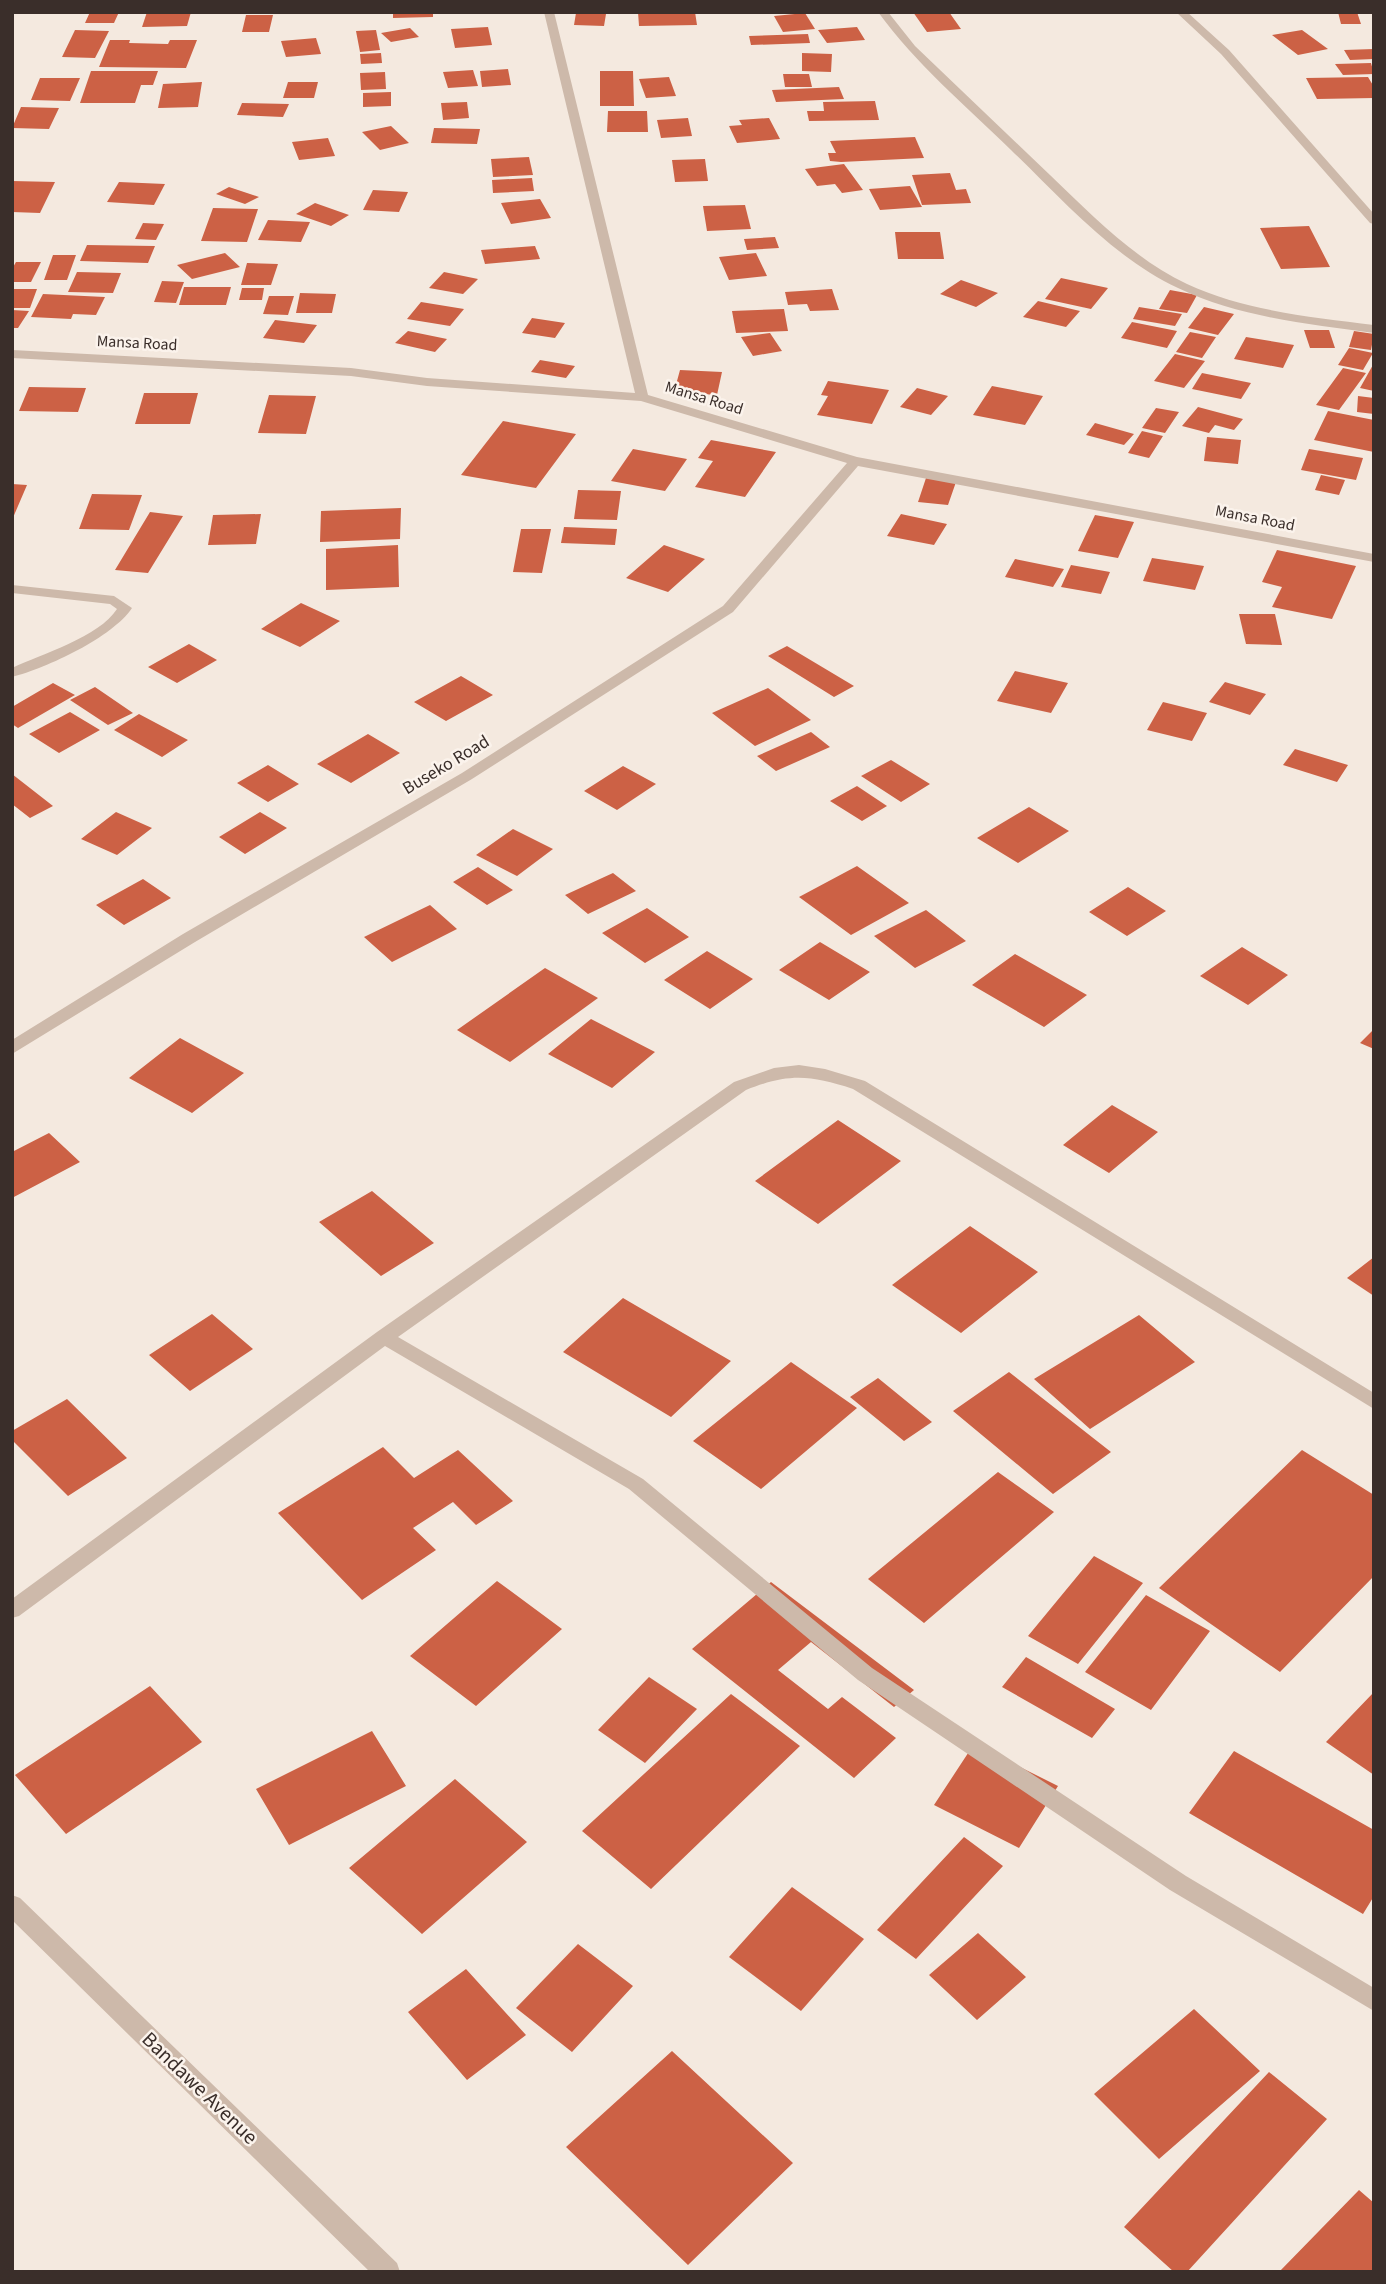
<svg xmlns="http://www.w3.org/2000/svg" width="1386" height="2284" font-family="'Source Sans 3',sans-serif">
	<style>
		.building { fill: #cc6145 }
		.lines { fill: none; stroke-linecap: round; stroke-linejoin: round }
		.minor { fill: #cdb9aa; fill-rule: evenodd }
		.labels { text-anchor: middle; dominant-baseline: central; stroke-width: 5; stroke-linejoin: round; paint-order: stroke }
		.far-street-label { font-size: 16px; fill: #3a2e2a; stroke: #fbf3ec }
		.street-label { font-size: 18px; fill: #3a2e2a; stroke: #fbf3ec }
		.near-street-label { font-size: 21px; fill: #3a2e2a; stroke: #fbf3ec }
	</style>
	<rect width="100%" height="100%" fill="#f4e9df"/>
	<path class="building" d="M90,12H119L114,23H85Z
		M147,12H191L187,26L142,27Z
		M393,12H433V17L393,18Z
		M638,12H695L697,25L639,26Z
		M913,12H949L961,29L927,32Z
		M1338,12H1357L1361,24H1341Z
		M576,13L606,14L604,26L574,25Z
		M805,13L815,29L783,32L774,16Z
		M246,15H273L269,32H242Z
		M488,27L492,45L455,48L451,29Z
		M857,27L865,40L827,43L818,30Z
		M410,28L419,37L391,42L381,33Z
		M75,30L109,31L95,58L62,57Z
		M376,30L380,50L360,52L356,31Z
		M1302,30L1328,49L1298,55L1272,35Z
		M808,34L810,43L751,45L749,36Z
		M316,38L321,54L286,57L281,41Z
		M110,40H130L129,43L168,44L170,40H197L186,68L99,67Z
		M1374,49V59L1350,60L1344,50Z
		M381,53L382,63L361,64L360,54Z
		M802,53L832,54L831,72L802,71Z
		M1371,63L1374,74L1343,75L1335,64Z
		M508,69L511,85L482,87L480,71Z
		M473,70L478,86L448,88L443,72Z
		M91,71H158L153,85H141L135,103H80Z
		M600,71H633L634,106H600Z
		M385,72L386,89L361,90L360,73Z
		M783,74H809L812,87H785Z
		M669,77L676,96L646,98L639,79Z
		M1368,77L1374,87V98L1317,99L1306,78Z
		M40,78H80L70,101L31,100Z
		M202,82L198,107L158,108L163,84Z
		M288,82H318L314,98H283Z
		M839,87L844,99L776,102L772,90Z
		M391,92V106L363,107V93Z
		M875,101L879,120L809,121L807,111H824L823,102Z
		M467,102L469,118L443,120L441,103Z
		M242,103L289,104L283,117L237,115Z
		M21,107L59,108L49,129L12,128Z
		M608,111H647L648,132H607Z
		M688,118L692,136L661,138L657,120Z
		M769,118L780,139L737,143L729,126L742,125L739,120Z
		M391,126L409,143L380,150L362,132Z
		M434,128L480,129L477,144L431,143Z
		M915,137L924,158L841,162L830,161L828,153H836L830,141Z
		M328,138L335,156L299,160L292,142Z
		M529,157L533,175L493,177L491,159Z
		M705,159L708,181L675,182L672,160Z
		M844,164L863,190L842,193L835,184L817,186L805,169Z
		M950,173L956,190L966,189L971,203L922,205L912,175Z
		M532,178L534,191L493,193L492,180Z
		M12,181L55,182L40,213L12,212Z
		M119,182L165,184L154,205L107,202Z
		M910,186L922,207L880,210L869,189Z
		M229,187L259,197L245,204L216,194Z
		M373,190L408,192L399,212L363,210Z
		M540,199L551,218L511,224L501,203Z
		M315,203L349,215L331,226L296,214Z
		M745,205L751,229L707,231L703,206Z
		M213,208L258,209L247,242L201,241Z
		M268,220L310,222L301,242L258,240Z
		M143,223L164,224L156,240L135,239Z
		M1309,226L1330,267L1281,269L1260,228Z
		M895,232H940L944,259H898Z
		M775,237L779,248L747,250L744,239Z
		M87,245L155,246L148,263L80,261Z
		M535,246L540,259L485,264L481,250Z
		M225,253L240,267L192,279L177,265Z
		M756,253L767,276L729,280L719,257Z
		M53,255H76L67,280H44Z
		M16,262H41L31,282H12V269Z
		M247,263L278,264L271,285H241Z
		M77,272L121,273L113,293L68,292Z
		M444,272L478,279L463,294L429,288Z
		M1061,278L1108,288L1091,309L1045,299Z
		M961,280L998,293L976,307L940,294Z
		M162,281L184,282L176,303L154,302Z
		M184,287H231L226,305H179Z
		M242,288H264L262,300H239Z
		M12,289H37L30,308H12Z
		M832,289L839,310L810,311L807,304L788,305L785,292Z
		M1170,290L1197,295L1187,313L1159,309Z
		M300,293L336,294L332,313H296Z
		M43,294L105,297L96,315L73,314L71,319L31,317Z
		M269,296H294L288,315L263,314Z
		M1038,301L1080,311L1066,327L1023,317Z
		M421,302L464,309L450,326L407,319Z
		M1139,307L1182,314L1175,326L1133,319Z
		M1204,307L1234,314L1218,335L1188,328Z
		M784,309L788,331L736,333L732,311Z
		M12,310L29,311L18,328H12Z
		M532,318L565,323L555,338L522,333Z
		M275,320L317,325L304,343L263,338Z
		M1132,322L1177,331L1167,348L1121,338Z
		M1304,330H1329L1335,348H1310Z
		M408,331L447,339L435,352L395,343Z
		M1354,331L1374,334L1371,350L1349,347Z
		M1190,332L1216,337L1202,358L1176,352Z
		M770,333L782,351L753,356L741,337Z
		M1246,337L1294,345L1283,368L1234,359Z
		M1349,348L1373,353L1363,370L1338,365Z
		M1175,354L1205,361L1184,388L1154,381Z
		M540,360L575,366L566,378L531,372Z
		M1374,363V391L1360,388Z
		M1343,368L1366,373L1339,410L1316,405Z
		M680,370L722,372L717,395L674,392Z
		M1202,373L1251,383L1241,399L1192,389Z
		M828,381L889,390L872,424L817,415L828,396L821,395Z
		M992,386L1043,396L1025,425L973,415Z
		M29,387L86,388L78,412L19,411Z
		M917,388L948,396L931,415L900,407Z
		M144,393H198L190,424H135Z
		M269,395L316,396L306,434L258,433Z
		M1358,396L1374,398V414L1357,412Z
		M1198,407L1243,419L1234,430L1215,425L1209,433L1182,426Z
		M1156,408L1179,412L1165,433L1142,428Z
		M1328,411L1374,420V452L1314,440Z
		M503,421L576,434L536,488L461,475Z
		M1095,423L1134,434L1124,445L1086,435Z
		M1142,431L1163,436L1149,458L1128,453Z
		M1207,437L1241,440L1238,464L1204,461Z
		M711,440L776,452L745,497L695,487L713,461L698,458Z
		M633,449L687,459L665,491L611,481Z
		M1309,449L1363,458L1356,480L1301,470Z
		M1321,475L1345,480L1339,495L1315,490Z
		M926,478L956,482L948,505L918,502Z
		M12,484L27,485L12,520Z
		M578,490L621,491L617,520L574,519Z
		M92,494L142,495L129,530L79,529Z
		M401,508L400,539L320,542L321,511Z
		M150,512L183,516L148,573L115,570Z
		M261,514L256,544L208,545L213,515Z
		M901,514L947,524L934,545L887,536Z
		M1095,515L1134,522L1118,558L1078,551Z
		M564,527L617,529L615,545L561,543Z
		M521,529H551L542,573L513,572Z
		M398,545L399,587L326,590V549Z
		M664,545L705,559L668,592L626,578Z
		M1277,550L1356,566L1332,619L1272,607L1282,587L1262,582Z
		M1152,558L1204,566L1195,590L1143,581Z
		M1015,559L1064,569L1053,587L1005,577Z
		M1071,565L1110,572L1101,594L1061,587Z
		M301,603L340,621L300,647L261,629Z
		M1239,614H1275L1282,645L1246,644Z
		M189,644L217,660L177,683L148,667Z
		M787,646L854,686L834,697L768,656Z
		M1015,671L1068,683L1051,713L997,701Z
		M461,676L493,695L446,721L414,702Z
		M1225,682L1266,694L1250,715L1209,702Z
		M53,683L75,695L18,728L12,724V707Z
		M95,687L133,713L108,725L70,700Z
		M768,688L811,720L755,746L712,713Z
		M1163,702L1207,713L1192,741L1147,730Z
		M70,712L100,730L59,753L29,734Z
		M139,714L188,740L162,757L114,730Z
		M811,732L830,747L776,771L757,756Z
		M368,734L400,753L351,783L317,764Z
		M1295,749L1348,765L1337,782L1283,765Z
		M891,760L930,784L901,802L861,776Z
		M268,765L299,784L268,802L237,783Z
		M623,766L656,784L617,810L584,791Z
		M12,774L53,806L30,818L12,804Z
		M857,786L887,806L862,821L830,801Z
		M1029,807L1069,831L1018,863L977,838Z
		M116,812L152,828L117,855L81,839Z
		M260,812L287,828L245,854L219,837Z
		M513,829L553,849L517,876L476,855Z
		M857,866L909,903L851,935L799,897Z
		M478,867L513,890L487,905L453,882Z
		M613,873L636,891L588,914L565,895Z
		M143,879L171,898L124,925L96,905Z
		M1128,887L1166,911L1127,936L1089,912Z
		M430,905L457,929L392,962L364,937Z
		M647,908L689,937L645,963L602,933Z
		M926,910L966,941L915,968L874,936Z
		M820,942L870,972L829,1000L779,970Z
		M1242,947L1288,975L1248,1005L1200,976Z
		M707,951L753,979L710,1009L664,980Z
		M1015,954L1087,995L1044,1027L972,985Z
		M545,968L598,998L510,1062L457,1030Z
		M591,1019L655,1052L612,1088L548,1054Z
		M1374,1029V1049L1360,1043Z
		M180,1038L244,1073L192,1113L129,1078Z
		M1112,1105L1158,1132L1109,1173L1063,1145Z
		M838,1120L901,1161L818,1224L755,1181Z
		M49,1133L80,1162L12,1198V1152Z
		M372,1191L434,1243L381,1276L319,1222Z
		M970,1226L1038,1272L961,1333L892,1285Z
		M1374,1257V1296L1347,1278Z
		M623,1298L731,1361L671,1417L563,1352Z
		M212,1314L253,1349L190,1391L149,1355Z
		M1139,1315L1195,1362L1090,1429L1034,1379Z
		M791,1362L857,1408L761,1489L693,1441Z
		M1009,1372L1111,1452L1053,1494L953,1411Z
		M878,1378L932,1422L904,1441L850,1397Z
		M67,1399L127,1458L68,1496L12,1440V1431Z
		M383,1447L414,1478L458,1450L513,1501L476,1525L453,1502L413,1528L436,1550L362,1600L278,1513Z
		M1302,1450L1374,1495V1576L1280,1672L1159,1588Z
		M998,1472L1054,1512L924,1623L868,1579Z
		M1094,1556L1143,1583L1078,1664L1028,1636Z
		M497,1581L562,1629L476,1706L410,1656Z
		M771,1582L914,1690L894,1707L811,1642L778,1670L828,1709L842,1697L896,1738L854,1778L692,1649Z
		M1146,1595L1210,1631L1151,1710L1085,1672Z
		M1026,1657L1115,1709L1092,1738L1002,1687Z
		M649,1677L697,1709L645,1763L598,1730Z
		M150,1686L202,1742L66,1834L15,1775Z
		M1374,1692V1775L1326,1742Z
		M731,1694L800,1746L651,1889L582,1831Z
		M372,1731L406,1786L289,1845L256,1789Z
		M974,1744L1058,1786L1019,1848L934,1805Z
		M1234,1751L1374,1830V1896L1363,1914L1189,1813Z
		M455,1779L527,1842L422,1934L349,1868Z
		M964,1837L1003,1866L916,1959L877,1930Z
		M792,1887L864,1939L801,2011L729,1957Z
		M978,1933L1026,1977L977,2020L929,1975Z
		M578,1944L633,1986L572,2052L516,2008Z
		M466,1969L526,2035L467,2080L408,2012Z
		M1194,2009L1260,2071L1159,2159L1094,2094Z
		M672,2051L793,2163L688,2265L566,2147Z
		M1269,2072L1327,2119L1187,2272H1174L1124,2227Z
		M1359,2190L1374,2203V2272H1279Z"/>
	<g class="lines">
		<path class="minor" d="M544,12H554L648,395L857,457L1374,554V562L858,466L733,612L472,779L195,942L12,1054V1040L183,934L462,773L723,606L847,463L641,401L427,386L351,376L12,358V350L351,368L427,378L635,393Z
			M878,12H888L915,46C960,89 1005,132 1050,175C1092,215 1134,259 1187,284C1245,311 1311,317 1374,325V333C1308,324 1238,317 1178,288C1112,257 1062,199 1011,150C965,105 916,64 878,12Z
			M1176,12H1187L1229,50L1374,214V224L1370,223L1221,54Z
			M12,585L114,596L132,608C113,637 47,668 12,677V668C42,654 99,637 117,609L110,604L12,593Z
			M799,1065L825,1069L865,1081L1374,1393V1409L853,1089C810,1075 789,1073 746,1090L398,1337L643,1479L872,1668L1186,1876L1374,1988V2011L1170,1890L858,1680L629,1489L385,1346L19,1616L12,1618V1599L377,1332L734,1082L774,1068Z
			M12,1895L20,1898L397,2263L400,2272H370L12,1920Z"/>
	</g>
	<g class="labels">
		<g class="far-street-label">
			<text transform="translate(137 343) rotate(3)">Mansa Road</text>
			<text transform="translate(704 398) rotate(17)">Mansa Road</text>
			<text transform="translate(1255 518) rotate(11)">Mansa Road</text>
		</g>
		<g class="street-label">
			<text transform="translate(446 765) rotate(-31)">Buseko Road</text>
		</g>
		<g class="near-street-label">
			<text transform="translate(200 2088) rotate(44)">Bandawe Avenue</text>
		</g>
	</g>
	<rect width="1386" height="2284" fill="none" stroke="#3a2e2a" stroke-width="28"/>
</svg>
